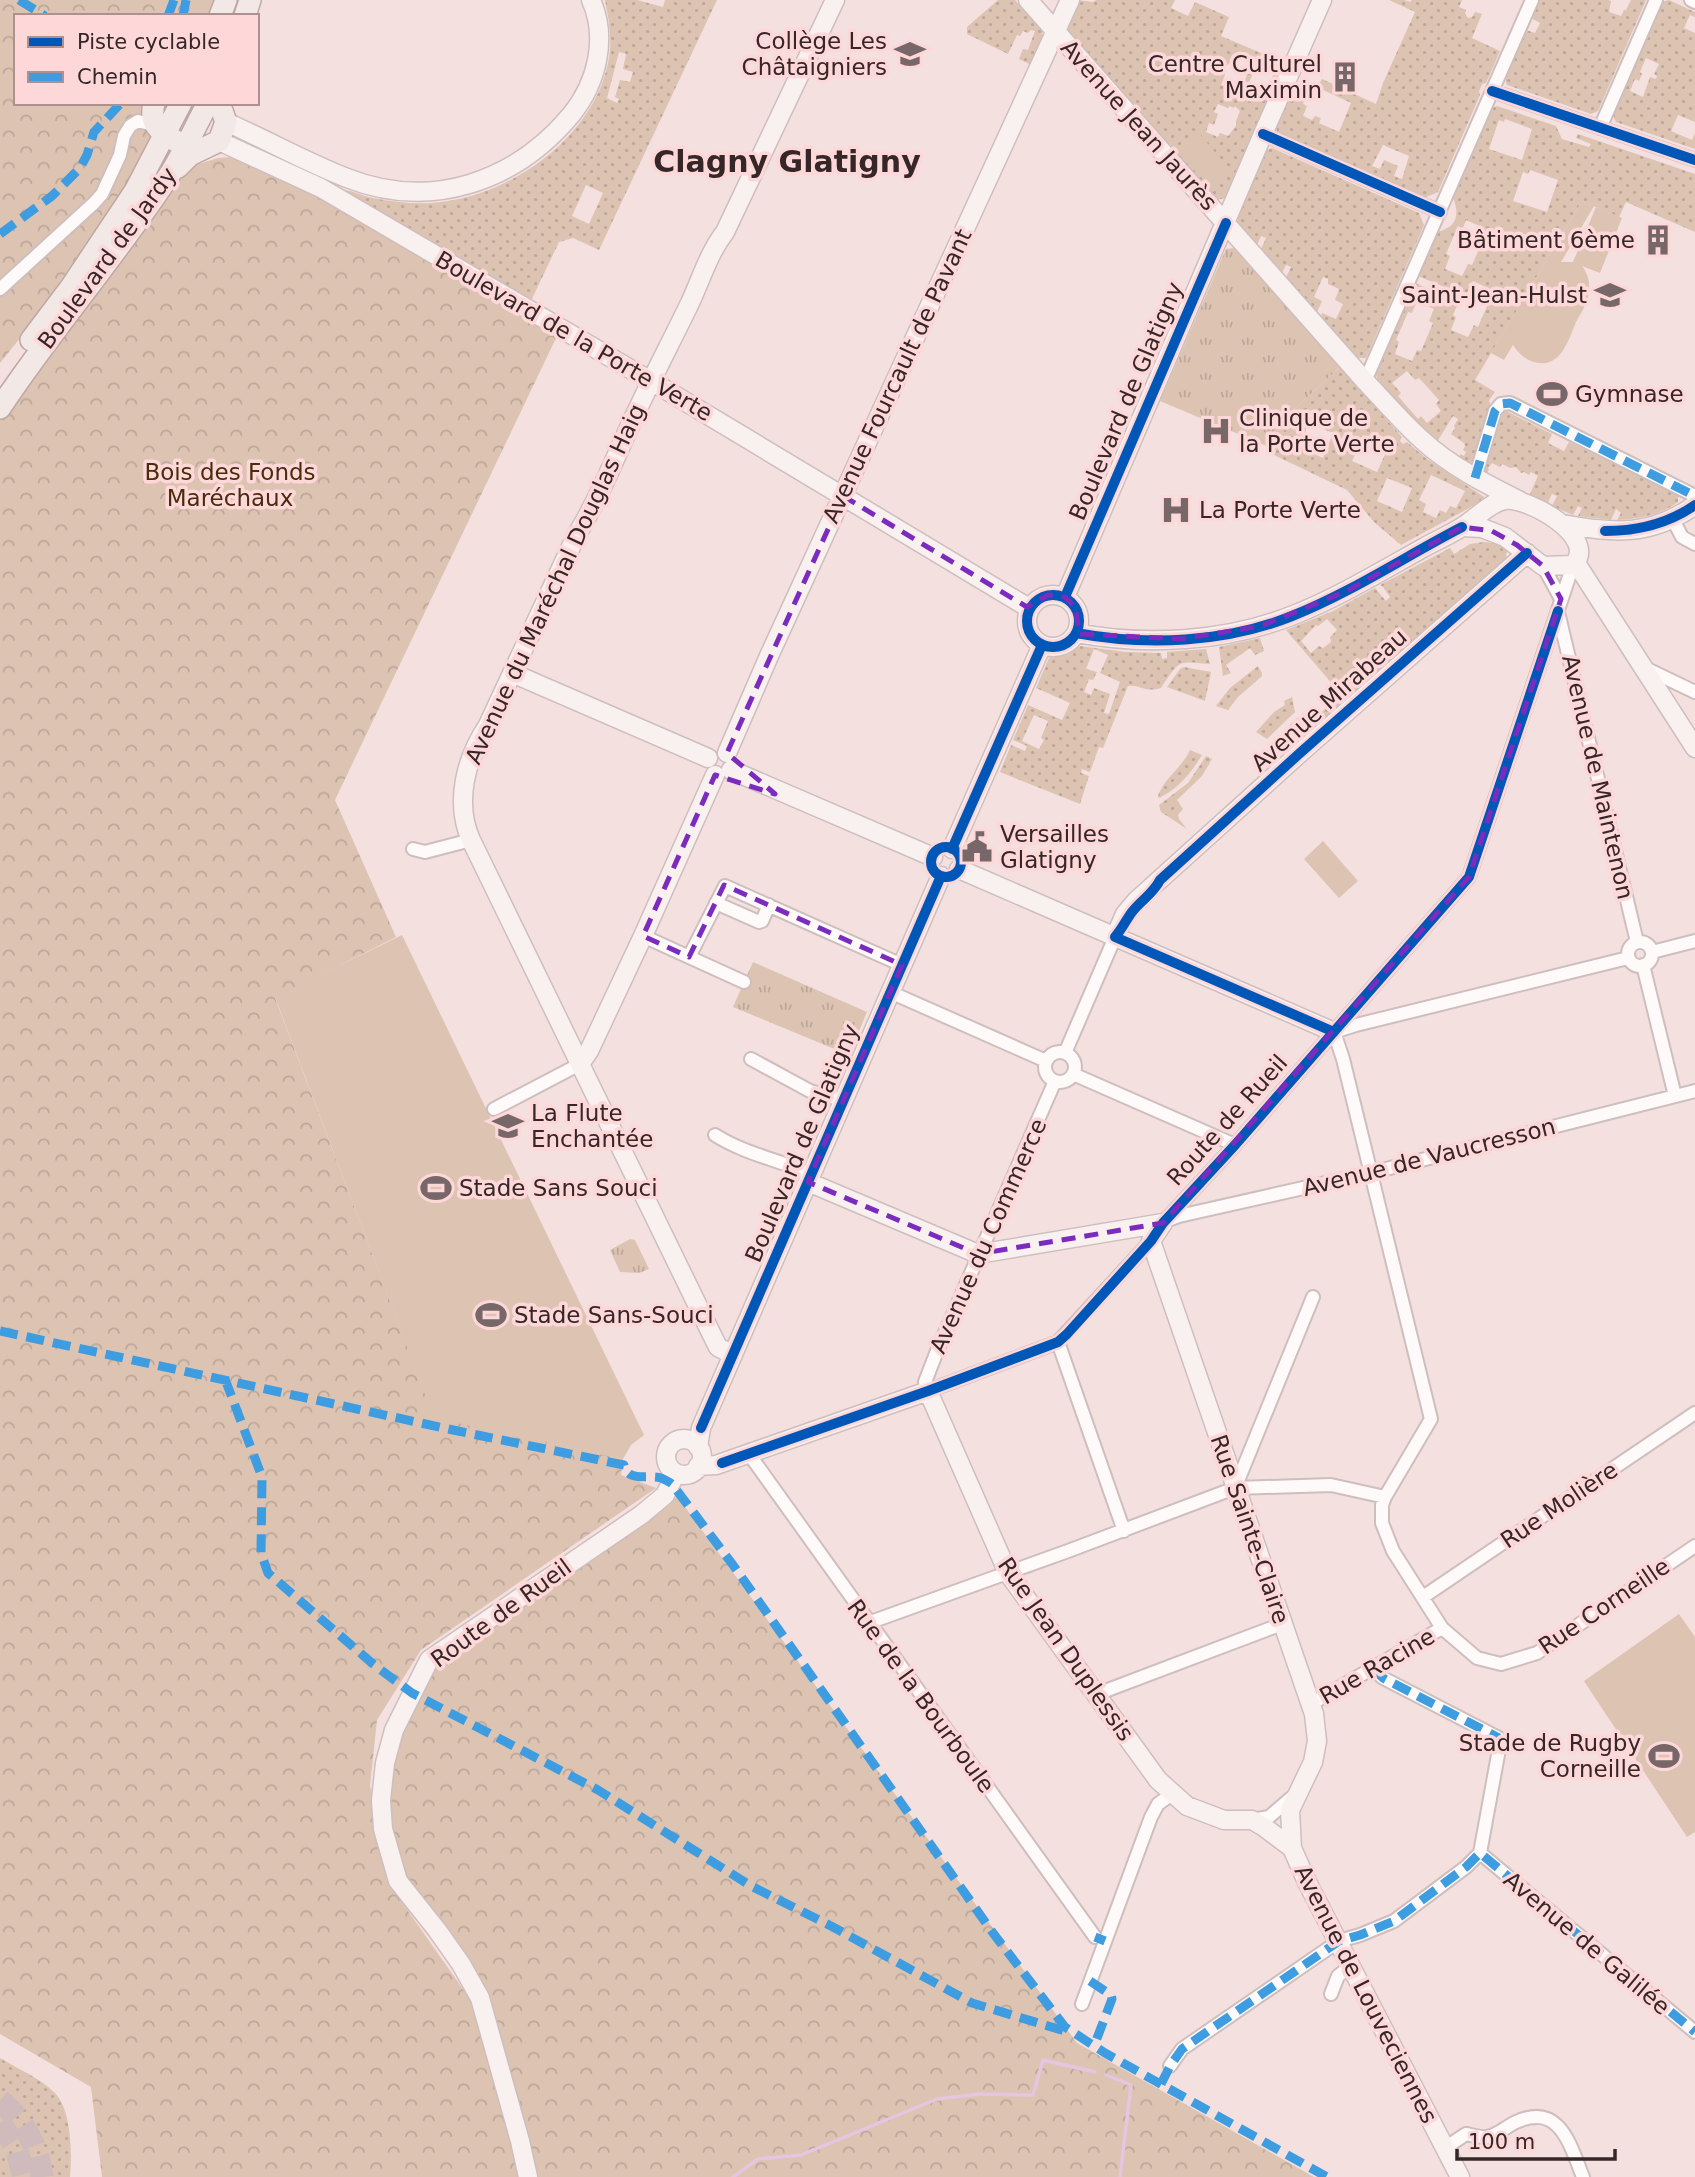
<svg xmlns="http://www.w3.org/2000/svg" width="1695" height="2177" font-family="'DejaVu Sans',sans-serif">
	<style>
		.grass { fill: url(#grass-dots); fill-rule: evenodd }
		.forest { fill: url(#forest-crowns) }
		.park { fill: url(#park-tufts) }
		.pitch { fill: #dcc3b2 }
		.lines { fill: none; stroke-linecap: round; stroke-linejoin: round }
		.stream { stroke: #e6c5e1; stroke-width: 3.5 }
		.highway-tunnel { stroke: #cfbbbb; stroke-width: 23; stroke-dasharray: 23 11; stroke-linecap: butt }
		.street-casing { stroke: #cebebe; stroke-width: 16 }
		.secondary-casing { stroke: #cebebe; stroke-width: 21 }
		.primary-casing { stroke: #bfa8a4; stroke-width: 24 }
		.street { stroke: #fefafa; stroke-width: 12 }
		.secondary { stroke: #f8f1f0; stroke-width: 18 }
		.primary { stroke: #f2e8e5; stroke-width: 21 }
		.quiet { stroke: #3e9ce0; stroke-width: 9; stroke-dasharray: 18 9; stroke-linecap: butt }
		.cycleway-casing { stroke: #fed7d8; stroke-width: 15 }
		.cycleway { stroke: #0057b8; stroke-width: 10 }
		.marked { fill: none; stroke: #7b2cbf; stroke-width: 5; stroke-dasharray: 14 9; stroke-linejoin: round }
		.labels { text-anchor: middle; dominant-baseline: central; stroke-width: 7; stroke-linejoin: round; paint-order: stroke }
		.poi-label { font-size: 23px; fill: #352627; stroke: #fed7d8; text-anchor: start }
		.street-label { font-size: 23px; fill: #352627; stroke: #fed7d8 }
		.park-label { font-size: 23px; fill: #472d0c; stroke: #fed7d8 }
		.district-label { font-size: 30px; font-weight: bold; fill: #352627; stroke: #fed7d8 }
	</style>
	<defs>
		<pattern id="grass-dots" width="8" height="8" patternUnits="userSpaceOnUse" patternTransform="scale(1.75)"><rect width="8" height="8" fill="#dcc3b2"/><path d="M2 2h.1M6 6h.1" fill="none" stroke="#bda799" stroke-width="1.8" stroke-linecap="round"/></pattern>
		<pattern id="forest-crowns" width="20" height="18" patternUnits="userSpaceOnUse" patternTransform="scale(1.75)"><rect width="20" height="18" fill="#dcc3b2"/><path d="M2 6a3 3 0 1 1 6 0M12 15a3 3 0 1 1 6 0" fill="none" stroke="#bda799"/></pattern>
		<pattern id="park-tufts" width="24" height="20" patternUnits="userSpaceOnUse" patternTransform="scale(1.75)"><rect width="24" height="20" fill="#dcc3b2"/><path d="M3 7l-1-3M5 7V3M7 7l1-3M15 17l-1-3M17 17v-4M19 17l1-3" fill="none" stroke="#bda799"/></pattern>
	</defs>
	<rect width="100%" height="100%" fill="#f5e0e0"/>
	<path class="grass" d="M605,0H637L663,7L665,0H717L599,250L573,238L559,242L530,303L337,189C350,189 361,196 373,198C392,202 413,204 432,203C506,199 593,139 608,63C613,42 609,20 605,0ZM619,52L626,54L623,69L633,72L630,82L620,80L615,97L619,99L617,103L607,98ZM586,185L603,193L589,224L572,216Z
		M998,0H1015L1042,31L1043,38L1031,65L1019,59L1023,49L1028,50L1035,31L1031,30L1028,33L1023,31L1020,36L1017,35L1008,54L967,34V27Z
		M1077,0L1093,2L1096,0H1175L1171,8L1188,16L1195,2L1229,17L1221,36L1284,63L1225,198L1217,200L1068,31L1067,22ZM1238,52L1254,59L1249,69L1251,70L1249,74H1247L1241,93L1221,85L1225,75V68L1229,63L1232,64ZM1259,60L1266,63L1264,69L1274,73L1265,95L1247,87ZM1218,104L1228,108L1229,106L1234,108L1235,106L1240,111L1236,121V126L1228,136L1220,133L1218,137L1206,132L1209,123L1214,125L1218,114L1214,112Z
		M1389,0H1404L1410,2L1412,0H1462L1459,7L1466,10L1465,13L1468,18L1472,17L1475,12L1482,14L1472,38L1500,51L1486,83L1482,84L1479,92L1480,95L1438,192L1424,198L1278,134L1275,126L1292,87L1307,94L1303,104L1307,106L1303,116L1312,120L1315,116L1321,118L1319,123L1339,132L1351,103L1321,89L1319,84L1322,79L1376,104L1383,83L1415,12ZM1383,145L1409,156L1402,179L1394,176L1398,166L1384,160L1380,169L1372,166Z
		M1539,0H1608L1611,1L1609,12L1621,16L1624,10H1626L1631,0H1646L1598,111L1591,114L1507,85L1505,79L1526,30L1535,33L1540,23L1531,18Z
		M1669,0L1695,12V17L1690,15L1684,28L1695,33V122L1678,115L1671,131L1692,140L1695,133V149L1616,122L1613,116L1662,2ZM1646,58L1659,64L1654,74L1657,76L1656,79L1650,77L1643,97L1630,91L1635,79L1639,81L1642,74L1640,72Z
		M1497,106L1556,126L1562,139L1589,147L1591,144L1576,138L1578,134L1695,174V232L1626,202L1619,217L1582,201L1475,380L1495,392L1489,400L1491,407L1473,462L1468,463L1459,457L1461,454L1464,456L1466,452L1463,450L1465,446L1464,443L1451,434L1455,428L1454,426L1458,419L1453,416L1437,442L1415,424L1377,380L1376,373L1415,283L1454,299L1456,292L1418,276L1437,232C1457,228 1460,214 1453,198L1492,108ZM1505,119L1532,129L1522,160L1489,149L1499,120L1504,122ZM1530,170L1558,180L1547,212L1513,201L1523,172L1528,174ZM1466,220L1484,228L1481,236L1484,238L1472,265L1468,264L1462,276L1445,269L1450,256L1446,254L1458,226L1463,228ZM1473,281L1490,289L1485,301L1488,304L1478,327L1474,325L1468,337L1451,330L1456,317L1453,315L1463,292L1467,293ZM1417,301L1434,309L1429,321L1433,323L1421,351L1417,350L1412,361L1395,354L1399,342L1396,340L1408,312L1412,313ZM1407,371L1415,380L1419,378L1439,400L1436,404L1441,411L1427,423L1421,416L1418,419L1398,396L1401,393L1392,383Z
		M1272,148L1419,213L1424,225L1366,358H1358L1321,316L1322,313L1336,319L1343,304L1335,300L1339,289L1328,284V279L1323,277L1314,297L1322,301L1317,312L1286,277L1291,267L1286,265L1282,273L1261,249L1266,238L1261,236L1257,245L1238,223L1237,216L1264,151Z
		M1340,367L1402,437L1400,441L1403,444L1407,442L1427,459L1484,497L1482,501L1401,545L1374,522L1347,490L1274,455L1292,411ZM1309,423L1333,433L1323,458L1299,447ZM1362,438L1388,448L1377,472L1352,461ZM1431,475L1465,491L1456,508L1450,506L1446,513L1440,510L1436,518L1423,512L1426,504L1419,500ZM1387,478L1412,488L1402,512L1377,501Z
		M1504,410L1552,434L1548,443L1564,451L1569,442L1678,495V502C1661,515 1638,519 1617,520L1621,513L1616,509L1611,520L1578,516L1582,508L1578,506L1573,515L1552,506L1557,496L1552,494L1547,504L1529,496L1538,476L1531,472L1529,475L1524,472L1521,473L1516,467L1510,468L1502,464L1500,467L1492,463L1488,468L1489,469L1486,475L1483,470Z
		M1484,542L1494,543L1508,550L1506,555L1508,560L1379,674L1374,668L1370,671L1375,678L1351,699L1337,683L1334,686L1286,630L1333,611L1375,588L1386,601L1390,597L1383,587L1380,585L1450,548L1454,554L1470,544ZM1327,619L1337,630L1330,637L1331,642L1323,648L1319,646L1311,653L1301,641L1316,625L1318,626Z
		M1260,638L1264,651L1255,655L1250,648L1226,665L1231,673L1223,676L1219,647Z
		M1080,646L1126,652L1161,653L1162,659L1167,658V652L1206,649L1210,664C1176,661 1180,660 1161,688C1143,693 1141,684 1128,686L1103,748L1099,747L1090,772L1082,769L1081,773L1089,776L1080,804L1000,772L1011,745L1025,751L1027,746L1013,740L1028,705L1062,720L1070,703L1036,688L1049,658L1067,655ZM1094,649L1108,655L1100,673L1120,682L1109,714L1104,713L1110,694L1094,688L1091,695L1084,692L1089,679L1093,680L1097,672L1086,669ZM1034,715L1048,721L1041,738L1044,740L1039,749L1022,741Z
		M1258,666L1262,673V676L1238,697L1228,710L1216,706L1230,688Z
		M1184,667L1211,672L1205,701L1167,687L1180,669Z
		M1341,694L1348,702L1300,745L1287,733L1286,728L1303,713L1311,722Z
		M1292,697L1295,712L1267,739L1256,732L1274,712L1285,705L1284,701Z
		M1190,750L1202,755C1191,773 1178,789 1159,798L1158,796C1164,778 1182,768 1190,750Z
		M1206,756L1212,759L1202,776L1177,800L1183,809L1178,815L1179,819L1187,829L1161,812L1159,805L1188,783Z
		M0,2058C18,2069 40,2078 55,2093C72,2111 72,2154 70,2177H0Z"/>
	<path class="forest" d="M0,0H214L208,16H16V103H172L114,216L72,264L29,327L0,363Z
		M233,157L298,185L558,334L335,800L396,937L275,998L434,1417L623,1459L621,1475L656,1488L421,1650L377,1720L370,1786L387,1881L472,2002L521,2169V2177H102L91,2087L0,2034V414L186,168L218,158Z
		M677,1496L1077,2043L1314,2177H532L489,1998L402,1875L383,1786L396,1726L440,1660L669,1505Z"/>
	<path class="park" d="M1234,248L1340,367L1292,411L1276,450L1160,401L1226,249Z
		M753,962L867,1012L849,1055L733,1007Z
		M630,1239L635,1240L649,1269L639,1273L620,1272L610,1250Z"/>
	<path class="pitch" d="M1198,132L1231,171L1214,186L1180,148Z
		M1582,201L1594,206L1561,262H1573L1596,207L1622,218L1600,273L1582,266C1588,274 1590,282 1589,292C1588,302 1581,313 1576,322C1572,332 1568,343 1562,352C1547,372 1524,363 1513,345L1504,360L1491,353Z
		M1323,841L1358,881L1339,898L1304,859Z
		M402,935L644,1435L631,1445L623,1459L434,1418L275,997Z
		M1679,1614L1695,1637V1832L1687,1837L1584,1681Z"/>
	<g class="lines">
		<path class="stream" d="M1106,2075L1131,2085L1120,2177
			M733,2177L758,2159L801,2155L937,2099L980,2094L1033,2095L1043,2060L1095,2072"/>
		<path class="highway-tunnel" d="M0,2101C24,2120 38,2146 42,2177
			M0,2123L16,2147L24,2177"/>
		<g class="street-casing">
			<path id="street" d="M1691,0L1695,2
				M1492,91L1695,160
				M1600,128L1656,0
				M1263,134L1440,212
				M0,289L94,203L102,194L120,155L124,136L130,126L138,121L153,125
				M1365,381L1532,0
				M1475,478L1495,411L1501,404L1510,403L1695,496
				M1672,518L1682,537L1695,544
				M1543,566L1561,599
				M1558,612L1637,942
				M1645,668L1695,692
				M413,849L425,852L471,840
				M716,903L759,922L762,921L769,905
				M643,936L744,982
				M1628 954a12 12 0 1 1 24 0a12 12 0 1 1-24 0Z
				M1652,952L1695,941
				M689,957L725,886L902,965
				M1643,965L1675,1096
				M890,992L1046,1061
				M1334,1032L1343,1059L1431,1419L1385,1497L1382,1505V1523L1393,1551L1442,1628L1477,1658L1501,1664L1537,1653L1695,1546
				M1334,1032L1356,1025L1628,958
				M1045 1067a15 15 0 1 1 30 0a15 15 0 1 1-30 0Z
				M1065,1053L1115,937
				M751,1059L810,1091L842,1100
				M1073,1074L1235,1145
				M1055,1081L937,1351L925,1382L928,1391L1058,1342L1151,1241
				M494,1109L580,1064
				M715,1135C745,1154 779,1160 811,1174
				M1166,1221L1179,1216L1370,1173L1695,1091
				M1163,1223L1235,1145L1469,877L1573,565
				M1058,1342L1124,1531
				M749,1454L1095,1937
				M1235,1488L1313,1297
				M1423,1597L1695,1413
				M868,1623L1068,1551L1235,1488L1331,1485L1385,1497
				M1372,1668L1383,1678L1499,1738L1500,1744L1480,1853
				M1097,1694L1282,1624
				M1311,1704L1442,1628
				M1252,1820L1269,1817L1291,1798
				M1480,1853L1695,2032
				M1331,1994L1338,1976L1352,1965
				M1082,2004L1151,1817L1158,1804L1172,1794
				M1170,2066L1182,2049L1339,1941L1360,1935L1394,1921L1466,1867L1480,1853
				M1445,2148L1466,2134C1472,2135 1481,2138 1487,2137C1498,2135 1507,2126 1516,2122C1560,2102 1570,2145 1583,2177"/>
		</g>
		<g class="secondary-casing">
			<path id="secondary" d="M1028,0L1365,381C1384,401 1402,422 1422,440C1450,466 1486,484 1520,501
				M226,122C267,140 306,162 347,178C431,211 515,182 571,115C597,83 608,38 591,0
				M219,141L321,188L661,387L1029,608
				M1562,524C1614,533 1650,537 1695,505
				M1576,563L1695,748
				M1027 621a26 26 0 1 1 52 0a26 26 0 1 1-52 0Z
				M1065,597L1263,134L1322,0
				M1076,633C1146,646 1224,642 1291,616C1337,598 1380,572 1423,548C1437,540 1452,534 1465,525C1477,517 1491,502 1505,500C1529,497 1600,538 1573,565L1543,566L1505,537L1482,528L1462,527
				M512,673L708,758
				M727,753L769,656L1070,0
				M731,770L933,857
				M952,849L1042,645
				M959,869L1334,1032
				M1115,937L1125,914L1136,901L1300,753L1527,553
				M580,1064L589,1051L643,936L715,775
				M808,1182L978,1254L1163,1223
				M1163,1223L1151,1241L1314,1714L1317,1741L1313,1762L1290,1810L1292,1848L1307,1882L1460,2177
				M733,1355L718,1347L712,1335L471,840C454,802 466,758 488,725L576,536C596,503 612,466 628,430C647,388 669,346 689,305C701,280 708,254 725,232L835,0
				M666 1457a18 18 0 1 1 36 0a18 18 0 1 1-36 0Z
				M698,1447L701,1428L941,876
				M698,1466L716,1465L928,1391L1008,1573L1158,1780L1187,1806L1224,1820H1252L1264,1827L1292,1848
				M528,2177L520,2141L480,1998L461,1964L437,1930L398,1881L383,1829L381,1800L385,1763L394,1730L429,1660L641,1515L665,1495L676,1473"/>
		</g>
		<g class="primary-casing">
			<path id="primary" d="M220,16L226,0
				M245,16L250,0
				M154,103C149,124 159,132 176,141
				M178,167L190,155L219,141L226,122L221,108L213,103
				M31,340L71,287L135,191L181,103
				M0,408C53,328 117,255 170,174C184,152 195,127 208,103"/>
		</g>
		<use href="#street" class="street"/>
		<use href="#secondary" class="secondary"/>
		<use href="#primary" class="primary"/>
		<path class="quiet" d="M19,0L45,16
			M168,16L174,0
			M183,16L186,0
			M0,234L52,196L80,168L87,155L94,132L121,103
			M1475,478L1495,411L1501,404L1510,403L1695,496
			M0,1331L453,1430L624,1465C628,1483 648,1474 661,1478C662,1478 671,1483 672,1484L733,1565L993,1933L1065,2027L1105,2053L1327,2177
			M225,1379L262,1477L261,1553L268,1573L373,1664L412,1693L598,1790L751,1886L831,1926L972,2003L1068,2032
			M1372,1668L1383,1678L1499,1738
			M1095,1937L1105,1941
			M1090,1981L1111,1995L1112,1999L1094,2046
			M1161,2084L1170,2066L1182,2049L1339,1941L1360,1935L1394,1921L1466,1867L1480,1853L1695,2032"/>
		<g class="cycleway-casing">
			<path id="cycleway" d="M1492,91L1695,160
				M1263,134L1440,212
				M1605,531C1638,531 1668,524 1695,505
				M1027 621a26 26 0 1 1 52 0a26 26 0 1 1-52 0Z
				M1065,597L1226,223
				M1076,633C1146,646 1226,643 1292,616C1352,592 1406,556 1462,527
				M931 862a15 15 0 1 1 30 0a15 15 0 1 1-30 0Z
				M952,849L1042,645
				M1334,1032L1115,937C1122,929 1126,920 1132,912C1141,900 1153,894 1160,880L1300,753L1527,553
				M701,1428L941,876
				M722,1463L928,1391L1058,1342L1067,1334L1151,1241L1163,1223L1235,1145L1469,877L1558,611"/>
		</g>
		<use href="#cycleway" class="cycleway"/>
	</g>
	<path class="marked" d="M843,496L1027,607L1048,595L1065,597L1076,608L1079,634L1182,639L1261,626L1347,591L1462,527L1492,531L1517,545L1543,566L1561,599L1469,877L1163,1223L978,1254L808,1182L902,965L724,885L689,957L643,936L715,775L775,794L727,753Z"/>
	<defs>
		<g id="school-bare" transform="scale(2.415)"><path d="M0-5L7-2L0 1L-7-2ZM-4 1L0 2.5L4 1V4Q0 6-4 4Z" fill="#786768" stroke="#fed7d8" stroke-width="2.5" paint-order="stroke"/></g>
		<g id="building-bare" transform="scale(2.415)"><path d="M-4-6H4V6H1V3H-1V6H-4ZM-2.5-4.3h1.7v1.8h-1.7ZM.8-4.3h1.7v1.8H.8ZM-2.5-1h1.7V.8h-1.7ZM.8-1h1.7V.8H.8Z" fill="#786768" stroke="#fed7d8" stroke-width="2.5" paint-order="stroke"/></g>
		<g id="stadium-bare" transform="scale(2.415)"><path d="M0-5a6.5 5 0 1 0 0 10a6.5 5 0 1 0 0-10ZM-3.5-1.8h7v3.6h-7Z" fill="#786768" stroke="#fed7d8" stroke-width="2.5" paint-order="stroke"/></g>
		<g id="hospital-bare" transform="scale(2.415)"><path d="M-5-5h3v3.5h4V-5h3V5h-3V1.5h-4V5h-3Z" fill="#786768" stroke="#fed7d8" stroke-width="2.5" paint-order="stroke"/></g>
		<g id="civic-bare" transform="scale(2.415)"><path d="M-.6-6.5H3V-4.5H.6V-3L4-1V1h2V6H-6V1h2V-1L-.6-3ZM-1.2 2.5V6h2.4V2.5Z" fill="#786768" stroke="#fed7d8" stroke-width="2.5" paint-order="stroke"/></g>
	</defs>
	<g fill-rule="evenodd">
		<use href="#school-bare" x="910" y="54"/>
		<use href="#building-bare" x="1345" y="77"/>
		<use href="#building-bare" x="1658" y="240"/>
		<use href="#school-bare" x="1610" y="295"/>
		<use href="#stadium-bare" x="1552" y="394"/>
		<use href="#hospital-bare" x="1216" y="431"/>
		<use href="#hospital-bare" x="1176" y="510"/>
		<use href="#civic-bare" x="977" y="847"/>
		<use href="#school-bare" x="508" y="1126"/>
		<use href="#stadium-bare" x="436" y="1188"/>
		<use href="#stadium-bare" x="491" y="1315"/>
		<use href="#stadium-bare" x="1664" y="1756"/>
	</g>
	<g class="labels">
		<g class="poi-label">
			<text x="887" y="41" text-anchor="end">Collège Les<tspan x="887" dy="26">Châtaigniers</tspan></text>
			<text x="1322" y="64" text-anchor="end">Centre Culturel<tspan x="1322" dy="26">Maximin</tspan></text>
			<text x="1635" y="240" text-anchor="end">Bâtiment 6ème</text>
			<text x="1587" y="295" text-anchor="end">Saint-Jean-Hulst</text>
			<text x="1575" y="394">Gymnase</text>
			<text x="1239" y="418">Clinique de<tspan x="1239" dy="26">la Porte Verte</tspan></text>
			<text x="1199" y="510">La Porte Verte</text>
			<text x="1000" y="834">Versailles<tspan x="1000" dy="26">Glatigny</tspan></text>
			<text x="531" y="1113">La Flute<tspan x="531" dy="26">Enchantée</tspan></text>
			<text x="459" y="1188">Stade Sans Souci</text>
			<text x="514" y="1315">Stade Sans-Souci</text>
			<text x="1641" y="1743" text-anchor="end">Stade de Rugby<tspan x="1641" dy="26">Corneille</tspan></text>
		</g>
		<g class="street-label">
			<text transform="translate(1139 125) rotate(48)">Avenue Jean Jaurès</text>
			<text transform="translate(107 258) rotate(-54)">Boulevard de Jardy</text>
			<text transform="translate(574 336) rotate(30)">Boulevard de la Porte Verte</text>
			<text transform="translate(897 376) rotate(-65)">Avenue Fourcault de Pavant</text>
			<text transform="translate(1126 401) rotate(-67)">Boulevard de Glatigny</text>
			<text transform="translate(555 584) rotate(-65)">Avenue du Maréchal Douglas Haig</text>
			<text transform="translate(1329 700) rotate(-42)">Avenue Mirabeau</text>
			<text transform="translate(1598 777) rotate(77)">Avenue de Maintenon</text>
			<text transform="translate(1227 1120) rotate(-48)">Route de Rueil</text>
			<text transform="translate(802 1143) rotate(-67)">Boulevard de Glatigny</text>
			<text transform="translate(1429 1157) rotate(-14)">Avenue de Vaucresson</text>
			<text transform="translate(988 1236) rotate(-66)">Avenue du Commerce</text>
			<text transform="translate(1559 1505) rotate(-34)">Rue Molière</text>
			<text transform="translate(1250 1529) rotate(71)">Rue Sainte-Claire</text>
			<text transform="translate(1604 1606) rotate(-34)">Rue Corneille</text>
			<text transform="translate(501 1613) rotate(-36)">Route de Rueil</text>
			<text transform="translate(1066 1649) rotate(55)">Rue Jean Duplessis</text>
			<text transform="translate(1377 1666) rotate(-30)">Rue Racine</text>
			<text transform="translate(921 1696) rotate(54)">Rue de la Bourboule</text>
			<text transform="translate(1587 1943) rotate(40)">Avenue de Galilée</text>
			<text transform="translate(1366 1994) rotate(63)">Avenue de Louveciennes</text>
		</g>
		<g class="park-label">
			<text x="230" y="472">Bois des Fonds<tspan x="230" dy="26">Maréchaux</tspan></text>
		</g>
		<g class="district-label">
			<text x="787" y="161">Clagny Glatigny</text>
		</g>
	</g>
	<rect x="14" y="14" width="245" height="91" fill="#fed7d8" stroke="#ae9091" stroke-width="2"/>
	<rect x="28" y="37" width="35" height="10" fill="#0057b8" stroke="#ae9091" stroke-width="2"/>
	<text x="77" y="49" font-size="21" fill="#352627">Piste cyclable</text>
	<rect x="28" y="72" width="35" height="10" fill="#3e9ce0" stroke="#ae9091" stroke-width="2"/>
	<text x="77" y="84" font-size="21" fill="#352627">Chemin</text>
	<path d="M1457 2149v10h158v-10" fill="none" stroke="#352627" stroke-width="3.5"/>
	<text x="1468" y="2149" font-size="21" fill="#352627" stroke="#fed7d8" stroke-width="5" paint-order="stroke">100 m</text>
</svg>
